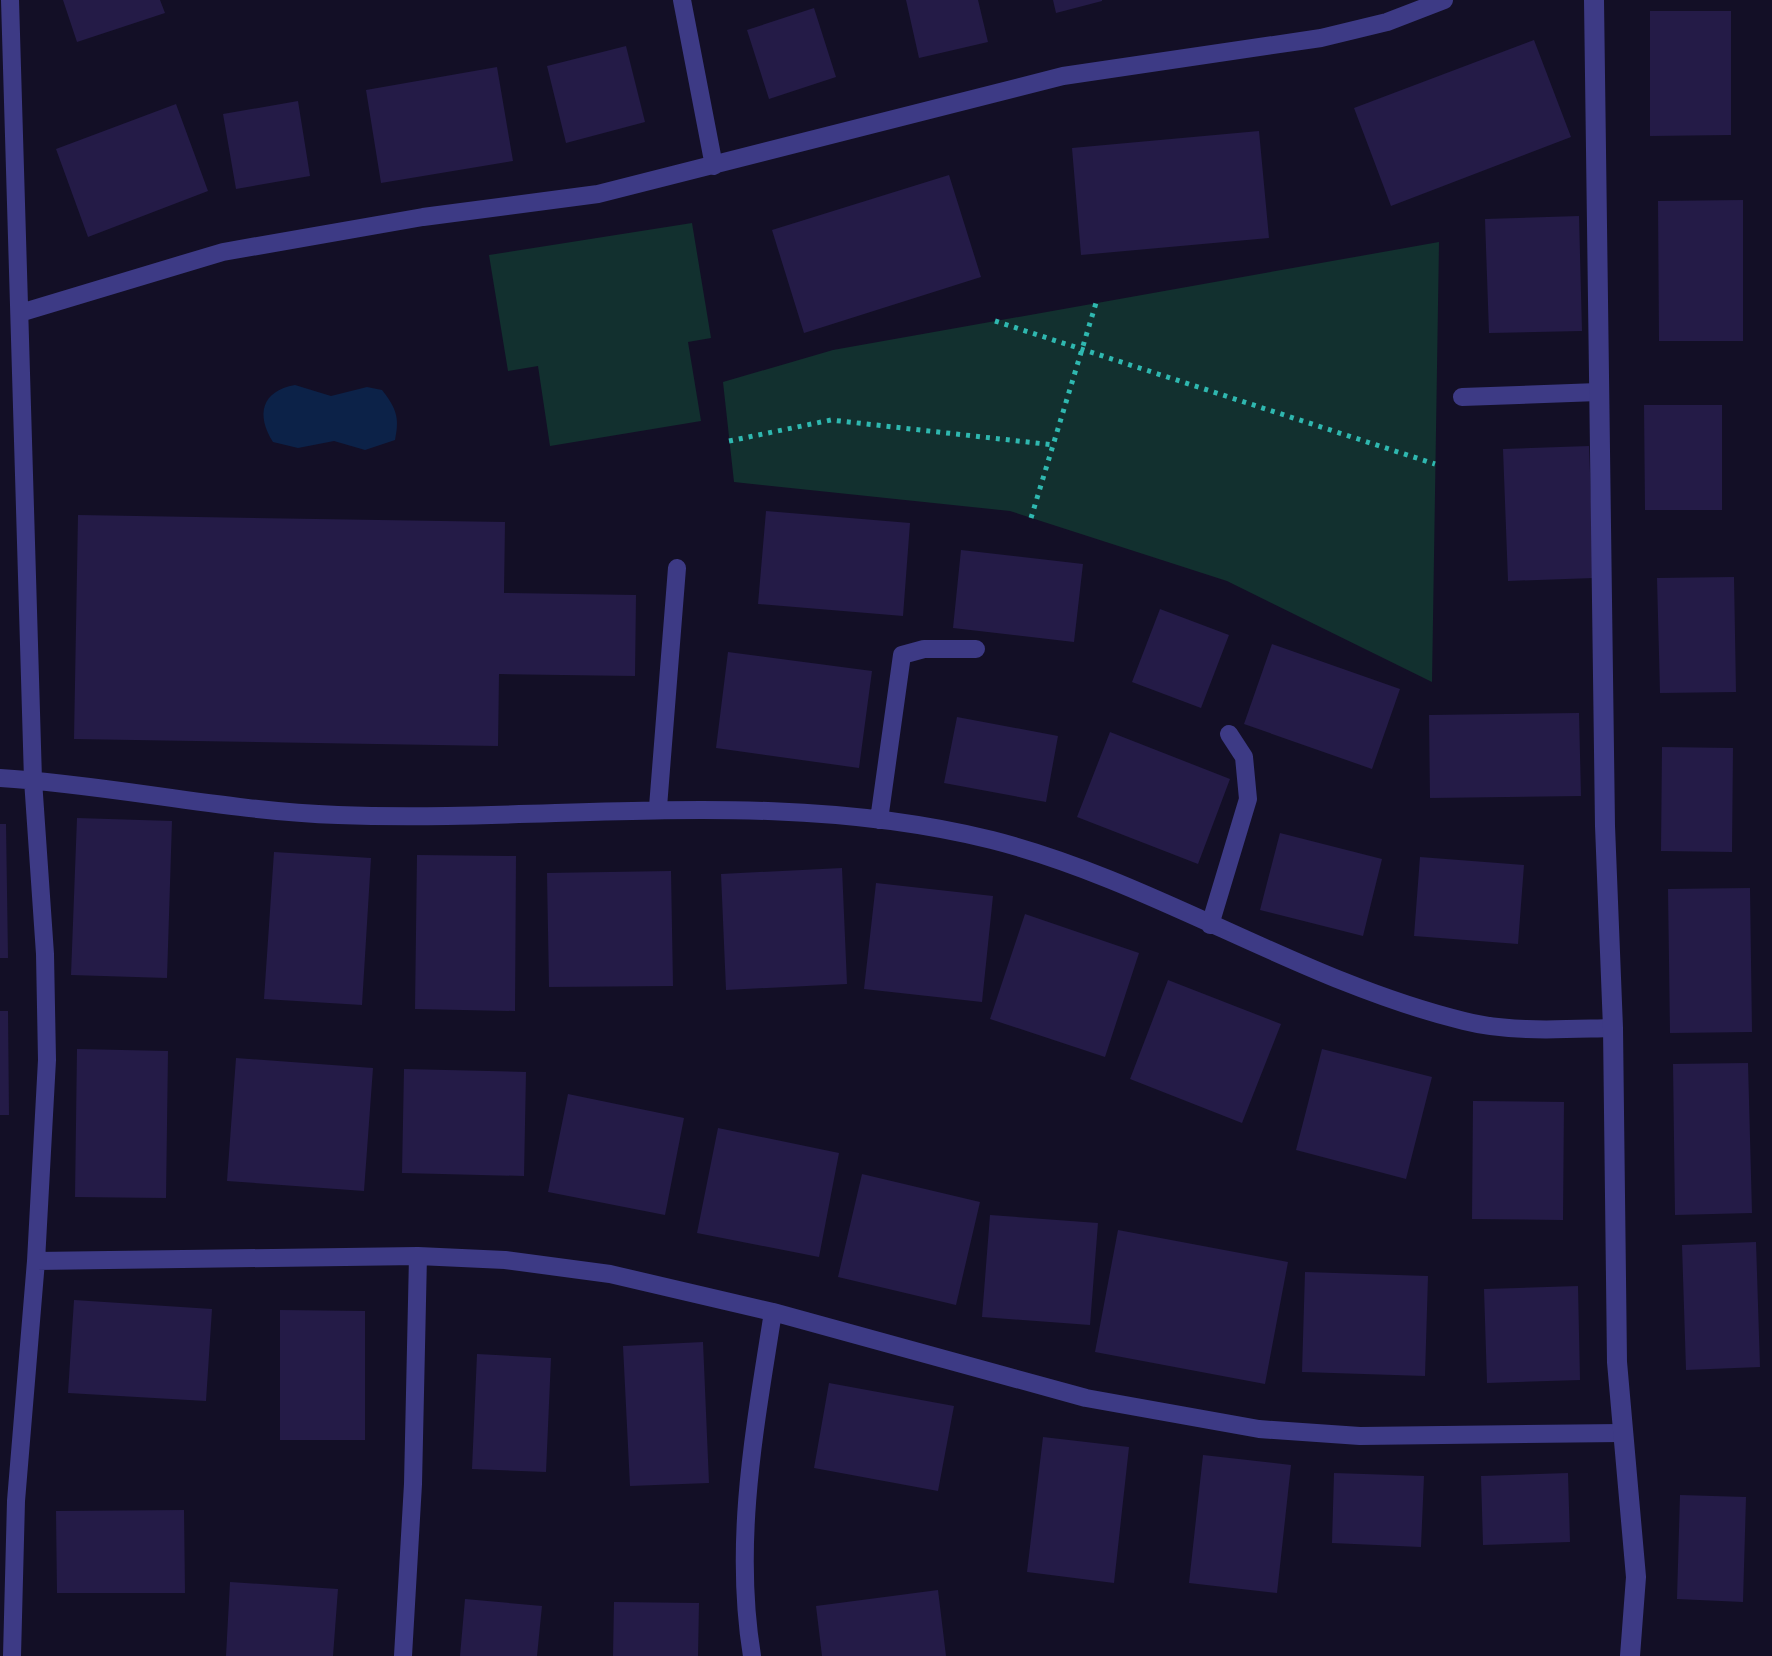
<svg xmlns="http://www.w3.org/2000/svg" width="1772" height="1656" font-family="'Open Sans',sans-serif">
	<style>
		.green { fill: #12302f }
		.water { fill: #0c2248 }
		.building { fill: #241b47 }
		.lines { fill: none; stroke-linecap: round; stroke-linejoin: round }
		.path { stroke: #2fb8b0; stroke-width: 5; stroke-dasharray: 4 6; stroke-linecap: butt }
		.service { stroke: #3d3a85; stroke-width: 18 }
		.minor { stroke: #3d3a85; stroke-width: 20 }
	</style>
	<rect width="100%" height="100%" fill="#130f26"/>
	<path class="green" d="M692,223L711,338L688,342L701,421L550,446L538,366L508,371L489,255Z
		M1439,242L1432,682L1227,581L1010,511L734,482L723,382L833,350Z"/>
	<path class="water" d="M295,385L331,396L367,387L382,390C396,408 400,417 395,440L365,450L334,441L298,448L273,442C256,415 261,391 295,385Z"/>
	<path class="building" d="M63,0H160L165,13L77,42Z
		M906,0H978L988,42L919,58Z
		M1053,0H1102V1L1056,13Z
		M814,8L836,77L769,99L747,30Z
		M1650,11H1731V135L1650,136Z
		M1534,40L1571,137L1391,206L1354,108Z
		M626,46L645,122L566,143L547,66Z
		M497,67L513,161L381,183L366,90Z
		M298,101L310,176L236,189L223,114Z
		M176,104L208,191L88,237L56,149Z
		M1259,131L1269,238L1081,255L1072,148Z
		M949,175L981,277L804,333L772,230Z
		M1743,200V341H1659L1658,201Z
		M1579,216L1582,331L1489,333L1485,219Z
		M1644,405H1722V510H1645Z
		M1589,446L1594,578L1508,581L1503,449Z
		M766,511L910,523L903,616L758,604Z
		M78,515L505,522L504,593L636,595L635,676L499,674L498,746L74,739Z
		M961,550L1083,564L1074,642L953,628Z
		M1734,577L1736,692L1660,693L1657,578Z
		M1160,609L1229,635L1201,708L1132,682Z
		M1272,644L1400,689L1372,769L1244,724Z
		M728,652L872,671L859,768L716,748Z
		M1579,713L1581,796L1430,798L1429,715Z
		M957,717L1058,736L1046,802L944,783Z
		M1110,732L1230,779L1198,864L1077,817Z
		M1662,747L1733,748L1732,852L1661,851Z
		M77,818L172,821L167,978L71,975Z
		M0,824H6L8,958H0Z
		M1280,833L1382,859L1363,936L1260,910Z
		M274,852L371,858L362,1005L264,999Z
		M417,855L516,856L515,1011L415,1009Z
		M1420,857L1524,865L1518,944L1414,936Z
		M842,868L847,984L726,990L721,874Z
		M671,871L673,986L549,987L547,873Z
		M876,883L993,896L982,1002L864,989Z
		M1750,888L1752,1032L1670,1033L1668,889Z
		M1025,914L1139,953L1105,1057L990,1019Z
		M1168,980L1281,1024L1242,1123L1130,1079Z
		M0,1011H8L9,1115H0Z
		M77,1049L168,1051L166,1198L75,1197Z
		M1322,1049L1432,1077L1406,1179L1296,1150Z
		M236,1058L373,1068L364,1191L227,1181Z
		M1748,1063L1752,1213L1675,1215L1673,1064Z
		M404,1069L526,1072L524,1176L402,1173Z
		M568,1094L684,1118L665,1215L548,1192Z
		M1473,1101L1564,1102L1563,1220L1472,1219Z
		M718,1128L839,1153L819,1257L697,1233Z
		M862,1174L980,1202L956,1305L838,1277Z
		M990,1215L1098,1223L1090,1325L982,1317Z
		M1118,1230L1288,1262L1265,1384L1095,1352Z
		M1756,1242L1760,1367L1686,1370L1682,1245Z
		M1305,1272L1428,1276L1425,1376L1302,1372Z
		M1578,1286L1580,1380L1487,1383L1484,1289Z
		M74,1300L212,1309L206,1401L68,1393Z
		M280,1310L365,1311V1440H280Z
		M703,1342L709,1483L630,1486L623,1346Z
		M477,1354L551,1358L546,1472L472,1469Z
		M829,1383L954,1406L938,1491L814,1468Z
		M1043,1437L1129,1447L1114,1583L1027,1572Z
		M1203,1455L1291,1465L1277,1593L1189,1583Z
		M1334,1473L1424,1476L1421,1547L1332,1543Z
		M1568,1473L1570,1542L1483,1545L1481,1476Z
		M1680,1495L1746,1497L1743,1602L1677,1599Z
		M184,1510L185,1593H57L56,1511Z
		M230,1582L338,1589L333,1656H226Z
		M938,1590L946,1656H822L816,1606Z
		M465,1599L542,1606L537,1656H460Z
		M614,1602L699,1603L698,1656H613Z"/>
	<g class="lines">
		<path class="path" d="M995,321L1435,464
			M729,441L831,420L1054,445
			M1031,518L1096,303"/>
		<path class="service" d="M10,0L33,780L45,954L47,1060L36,1261L16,1501L12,1656
			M682,0L714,166
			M20,313L223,252L423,217L598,194L1063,76L1321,38L1387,22L1444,0
			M1462,397L1598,392
			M0,778C113,785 225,811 338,815C558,823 774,786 992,840C1154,881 1300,981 1464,1021C1511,1033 1565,1029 1613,1028
			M658,807L677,568
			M879,820L902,655L924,649H976
			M1210,925L1248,799L1244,757L1229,734
			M36,1261L418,1256L505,1260L610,1274L773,1312L1086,1398L1259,1429L1360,1436L1621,1433
			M403,1656L413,1484L418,1256
			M752,1656C733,1540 755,1427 773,1312"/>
		<path class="minor" d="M1594,0L1605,826L1613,1028L1617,1362L1636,1577L1630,1656"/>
	</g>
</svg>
